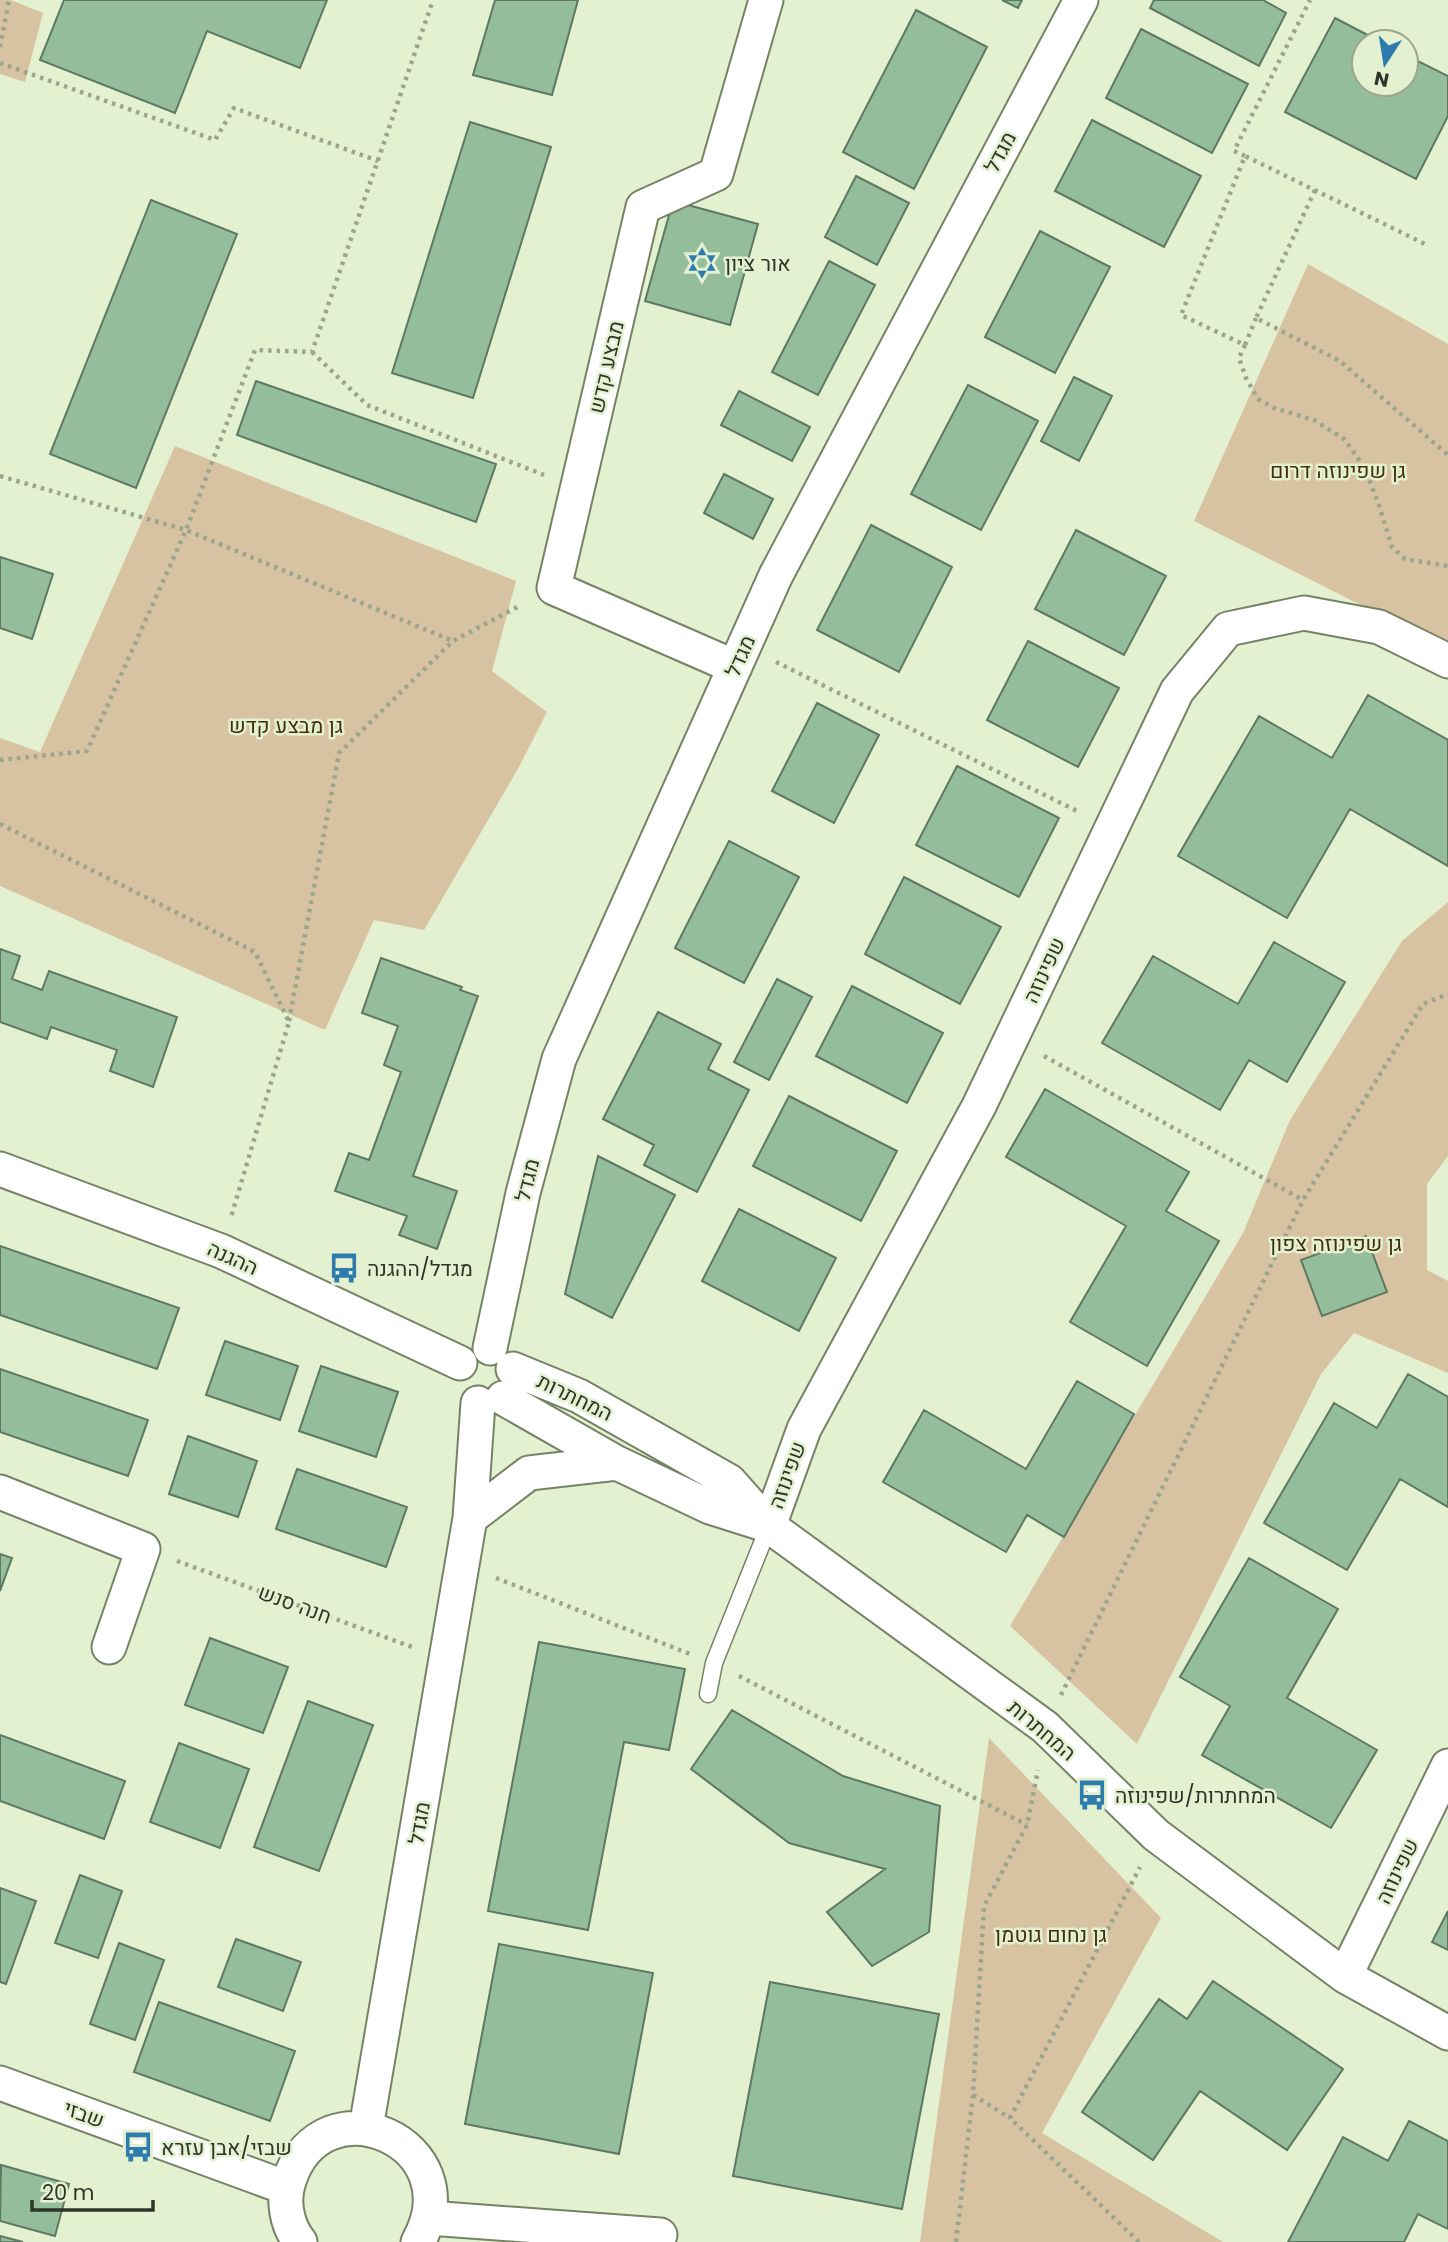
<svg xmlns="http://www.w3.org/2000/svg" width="1448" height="2242" font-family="Poppins,Heebo,sans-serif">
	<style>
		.green { fill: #d7c3a2 }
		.building { fill: #94be9b; stroke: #5e7862; stroke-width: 2 }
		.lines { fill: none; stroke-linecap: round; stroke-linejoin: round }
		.service-casing { stroke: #768265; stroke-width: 19 }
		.minor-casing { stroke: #768265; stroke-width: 37 }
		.path { stroke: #9ba58d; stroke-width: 4.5; stroke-dasharray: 3.5 5; stroke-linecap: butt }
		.service { stroke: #fff; stroke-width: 16 }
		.minor { stroke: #fff; stroke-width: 33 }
		.labels { text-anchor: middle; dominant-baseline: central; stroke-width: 5; stroke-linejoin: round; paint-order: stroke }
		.street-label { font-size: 21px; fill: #2f3428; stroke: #e4f1d1 }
		.poi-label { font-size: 21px; fill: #2f3428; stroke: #e4f1d1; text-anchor: start }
		.park-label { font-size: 21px; fill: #43300b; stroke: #e4f1d1 }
	</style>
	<rect width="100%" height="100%" fill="#e4f1d1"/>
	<path class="green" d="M0,0H11L43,13L25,82L0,74Z
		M1308,264L1448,344V649L1194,521Z
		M175,446L516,581L492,671L547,712L519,767L424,930L374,920L325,1030L0,886V738L40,752Z
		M1448,902V1156L1427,1184V1270L1448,1281V1373L1354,1333L1321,1374L1137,1744L1010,1626L1243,1233L1290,1120L1402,941Z
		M989,1738L1161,1918L1042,2133L1223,2242H920Z"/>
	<path class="building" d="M64,0H327L300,68L207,31L175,113L40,60Z
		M495,0H578L552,95L473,75Z
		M1002,0H1022L1018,8Z
		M1154,0H1263L1286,13L1259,66L1150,8Z
		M916,10L987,47L914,189L843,152Z
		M1335,18L1381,42H1364V84H1406V55L1448,76V116L1416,179L1285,112Z
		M1141,29L1248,84L1212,153L1106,98Z
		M1092,120L1201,176L1164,247L1055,191Z
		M470,122L551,147L473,398L392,373Z
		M856,176L909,203L877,265L825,237Z
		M151,200L237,234L136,488L50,454Z
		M673,201L758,224L730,325L645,301Z
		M1040,231L1110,267L1055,373L985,337Z
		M829,261L875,285L818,395L772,372Z
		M1074,377L1112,396L1079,461L1041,441Z
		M256,381L496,464L476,522L237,435Z
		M968,385L1038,421L981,530L911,494Z
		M739,391L810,427L792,461L721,425Z
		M724,474L773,499L753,539L704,513Z
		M871,525L952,567L899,672L817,630Z
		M1076,530L1166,576L1124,655L1035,609Z
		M0,557L53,574L32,639L0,628Z
		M1028,641L1119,688L1078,767L987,720Z
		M1368,695L1448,740V866L1350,809L1287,918L1178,856L1259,716L1332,758Z
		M817,703L879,735L834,823L772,791Z
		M957,766L1059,818L1019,897L916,845Z
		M729,841L799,877L744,983L675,948Z
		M904,877L1001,927L960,1004L865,954Z
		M1274,942L1345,982L1287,1082L1249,1060L1220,1110L1102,1043L1153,956L1238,1004Z
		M0,949L20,956L12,979L42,990L49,971L177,1017L153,1087L110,1071L117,1050L51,1027L47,1039L0,1022Z
		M381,958L462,987L460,990L478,996L413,1176L457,1191L437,1249L399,1235L407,1216L335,1191L349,1153L369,1160L401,1072L384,1065L398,1026L362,1013Z
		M777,979L812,997L769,1080L734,1062Z
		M852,986L943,1033L907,1103L816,1056Z
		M658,1012L721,1044L708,1069L749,1090L697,1192L644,1165L654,1145L603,1119Z
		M1045,1089L1189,1172L1166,1211L1219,1241L1147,1366L1070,1322L1126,1226L1006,1157Z
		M789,1096L897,1151L861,1221L753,1166Z
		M598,1156L675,1195L612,1318L565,1294Z
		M739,1209L836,1258L799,1331L702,1281Z
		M1366,1236L1387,1292L1322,1316L1301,1260Z
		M0,1246L179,1308L157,1369L0,1315Z
		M225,1341L298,1366L280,1420L206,1395Z
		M321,1366L398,1392L376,1457L299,1431Z
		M0,1369L148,1420L128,1476L0,1432Z
		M1408,1374L1448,1397V1507L1400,1479L1347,1570L1264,1523L1334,1403L1377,1428Z
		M1077,1381L1134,1414L1064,1537L1027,1515L1006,1552L883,1482L924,1410L1026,1469Z
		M188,1436L257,1461L238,1517L169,1494Z
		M297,1469L407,1507L386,1567L276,1529Z
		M0,1554L12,1558L0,1591Z
		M1249,1558L1338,1609L1287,1698L1377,1750L1331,1828L1202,1755L1230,1706L1180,1677Z
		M210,1638L288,1667L263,1733L185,1705Z
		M539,1642L685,1669L669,1750L624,1742L588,1930L488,1911Z
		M308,1701L373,1725L319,1871L254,1847Z
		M732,1710L843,1776L940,1806L929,1932L872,1966L827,1912L885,1869L789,1843L691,1769Z
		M0,1735L125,1781L104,1839L0,1801Z
		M179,1743L249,1769L220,1848L150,1822Z
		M80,1875L122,1891L98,1958L55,1943Z
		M0,1888L36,1901L6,1984L0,1982Z
		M1448,1911V1950L1432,1942Z
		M236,1939L301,1962L283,2011L218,1987Z
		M119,1943L164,1960L135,2040L90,2024Z
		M499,1944L653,1973L619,2154L465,2124Z
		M1213,1981L1343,2069L1287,2150L1200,2091L1153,2160L1082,2112L1159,1999L1187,2019Z
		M770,1982L939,2014L902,2209L733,2176Z
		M159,2002L295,2051L270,2121L134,2072Z
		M1409,2121L1448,2141V2229L1418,2214L1404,2242H1288L1343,2137L1388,2161Z
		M1,2165L69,2184L55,2236L0,2221Z
		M0,2236L23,2242H0Z"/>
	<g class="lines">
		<g class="service-casing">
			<path id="service" d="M708,1694L714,1663L769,1526"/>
		</g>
		<g class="minor-casing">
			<path id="minor" d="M735,667L554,588L643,207L716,174L766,0
				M0,1169L221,1251L460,1363
				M490,1348L523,1193L559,1059L776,575L1081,0
				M513,1369L579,1396L729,1481L769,1526L1045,1727L1156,1835L1345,1976L1448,2033
				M503,1398L617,1463L710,1507L767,1525
				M0,1492L143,1549L109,1647
				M470,1518L529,1473L617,1463
				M769,1526L804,1429L979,1106L1177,691L1228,629L1304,613L1379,627L1448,661
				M1345,1976L1448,1766
				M0,2083L287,2188
				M366,2128L462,1565L470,1518L478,1403
				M429,2218L660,2235
				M300,2242C287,2226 282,2201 289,2181C322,2077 474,2143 418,2242"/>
		</g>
		<path class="path" d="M0,47L9,0
			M0,63L215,140L234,108L378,161
			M1245,156L1234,151L1310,0
			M1315,190L1256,318L1340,361L1448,455
			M1256,318L1245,345L1181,315L1245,156L1425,244
			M1245,345L1239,358L1246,378L1258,399L1274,408L1314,420L1344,439L1358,458L1368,477L1378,502L1392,547L1405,559L1448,566
			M312,352L367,405L544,475
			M0,476L186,530L453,641
			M776,662L1079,812
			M0,760L87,751L186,530L255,350L312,352L433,0
			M0,824L255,952L289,1022L231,1217
			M289,1021L339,753L453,641L521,605
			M1044,1056L1303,1200
			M177,1561L412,1647
			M496,1578L690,1654
			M739,1676L1027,1825
			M1061,1695L1303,1200L1423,1004L1448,994
			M973,2095L1010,2118
			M956,2242L973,2095L984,1906L1027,1825L1038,1770
			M1139,2242L1010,2118L1140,1867"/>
		<use href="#service" class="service"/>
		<use href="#minor" class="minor"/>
	</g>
	<defs>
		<g id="synagogue-bare" transform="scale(2.415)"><path d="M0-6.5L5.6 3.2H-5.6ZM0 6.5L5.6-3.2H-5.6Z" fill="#2e7cae" stroke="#e4f1d1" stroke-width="2.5" paint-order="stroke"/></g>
		<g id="bus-bare" transform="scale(2.415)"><path d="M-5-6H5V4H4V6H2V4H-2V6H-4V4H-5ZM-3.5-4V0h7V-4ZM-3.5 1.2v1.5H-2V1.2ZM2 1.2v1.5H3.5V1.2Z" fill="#2e7cae" stroke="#e4f1d1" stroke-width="2.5" paint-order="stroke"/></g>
	</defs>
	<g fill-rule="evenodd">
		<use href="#synagogue-bare" x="702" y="263"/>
		<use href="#bus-bare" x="344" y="1268"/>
		<use href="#bus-bare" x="1092" y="1795"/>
		<use href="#bus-bare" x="138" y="2147"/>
	</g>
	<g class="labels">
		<g class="street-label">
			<text transform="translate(1000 152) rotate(-62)">מגדל</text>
			<text transform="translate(606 367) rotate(-77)">מבצע קדש</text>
			<text transform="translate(740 656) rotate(-66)">מגדל</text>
			<text transform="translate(1044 970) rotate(-65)">שפינוזה</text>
			<text transform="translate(527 1180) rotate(-76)">מגדל</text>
			<text transform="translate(233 1258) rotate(24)">ההגנה</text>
			<text transform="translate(575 1397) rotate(26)">המחתרות</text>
			<text transform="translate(787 1475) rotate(-70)">שפינוזה</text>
			<text transform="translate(295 1604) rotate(20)">חנה סנש</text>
			<text transform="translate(1042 1730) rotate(40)">המחתרות</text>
			<text transform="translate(419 1823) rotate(-80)">מגדל</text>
			<text transform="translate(1397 1871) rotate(-64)">שפינוזה</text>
			<text transform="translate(84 2114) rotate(20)">שבזי</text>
		</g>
		<g class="poi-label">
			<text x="725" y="263">אור ציון</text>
			<text x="367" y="1268">מגדל/ההגנה</text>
			<text x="1115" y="1795">המחתרות/שפינוזה</text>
			<text x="161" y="2147">שבזי/אבן עזרא</text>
		</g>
		<g class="park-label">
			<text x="1338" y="470">גן שפינוזה דרום</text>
			<text x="286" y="725">גן מבצע קדש</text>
			<text x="1336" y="1243">גן שפינוזה צפון</text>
			<text x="1051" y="1934">גן נחום גוטמן</text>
		</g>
	</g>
	<g transform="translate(1385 63) rotate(192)"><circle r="33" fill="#e4f1d1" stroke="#9ca58d" stroke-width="2"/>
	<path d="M0-5L12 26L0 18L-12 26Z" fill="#2e7cae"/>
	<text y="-10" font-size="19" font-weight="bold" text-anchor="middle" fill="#2f3428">N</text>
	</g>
	<path d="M32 2200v10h121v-10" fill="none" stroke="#2f3428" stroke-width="3.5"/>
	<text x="42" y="2200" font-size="21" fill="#2f3428" stroke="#e4f1d1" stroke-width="5" paint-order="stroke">20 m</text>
</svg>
